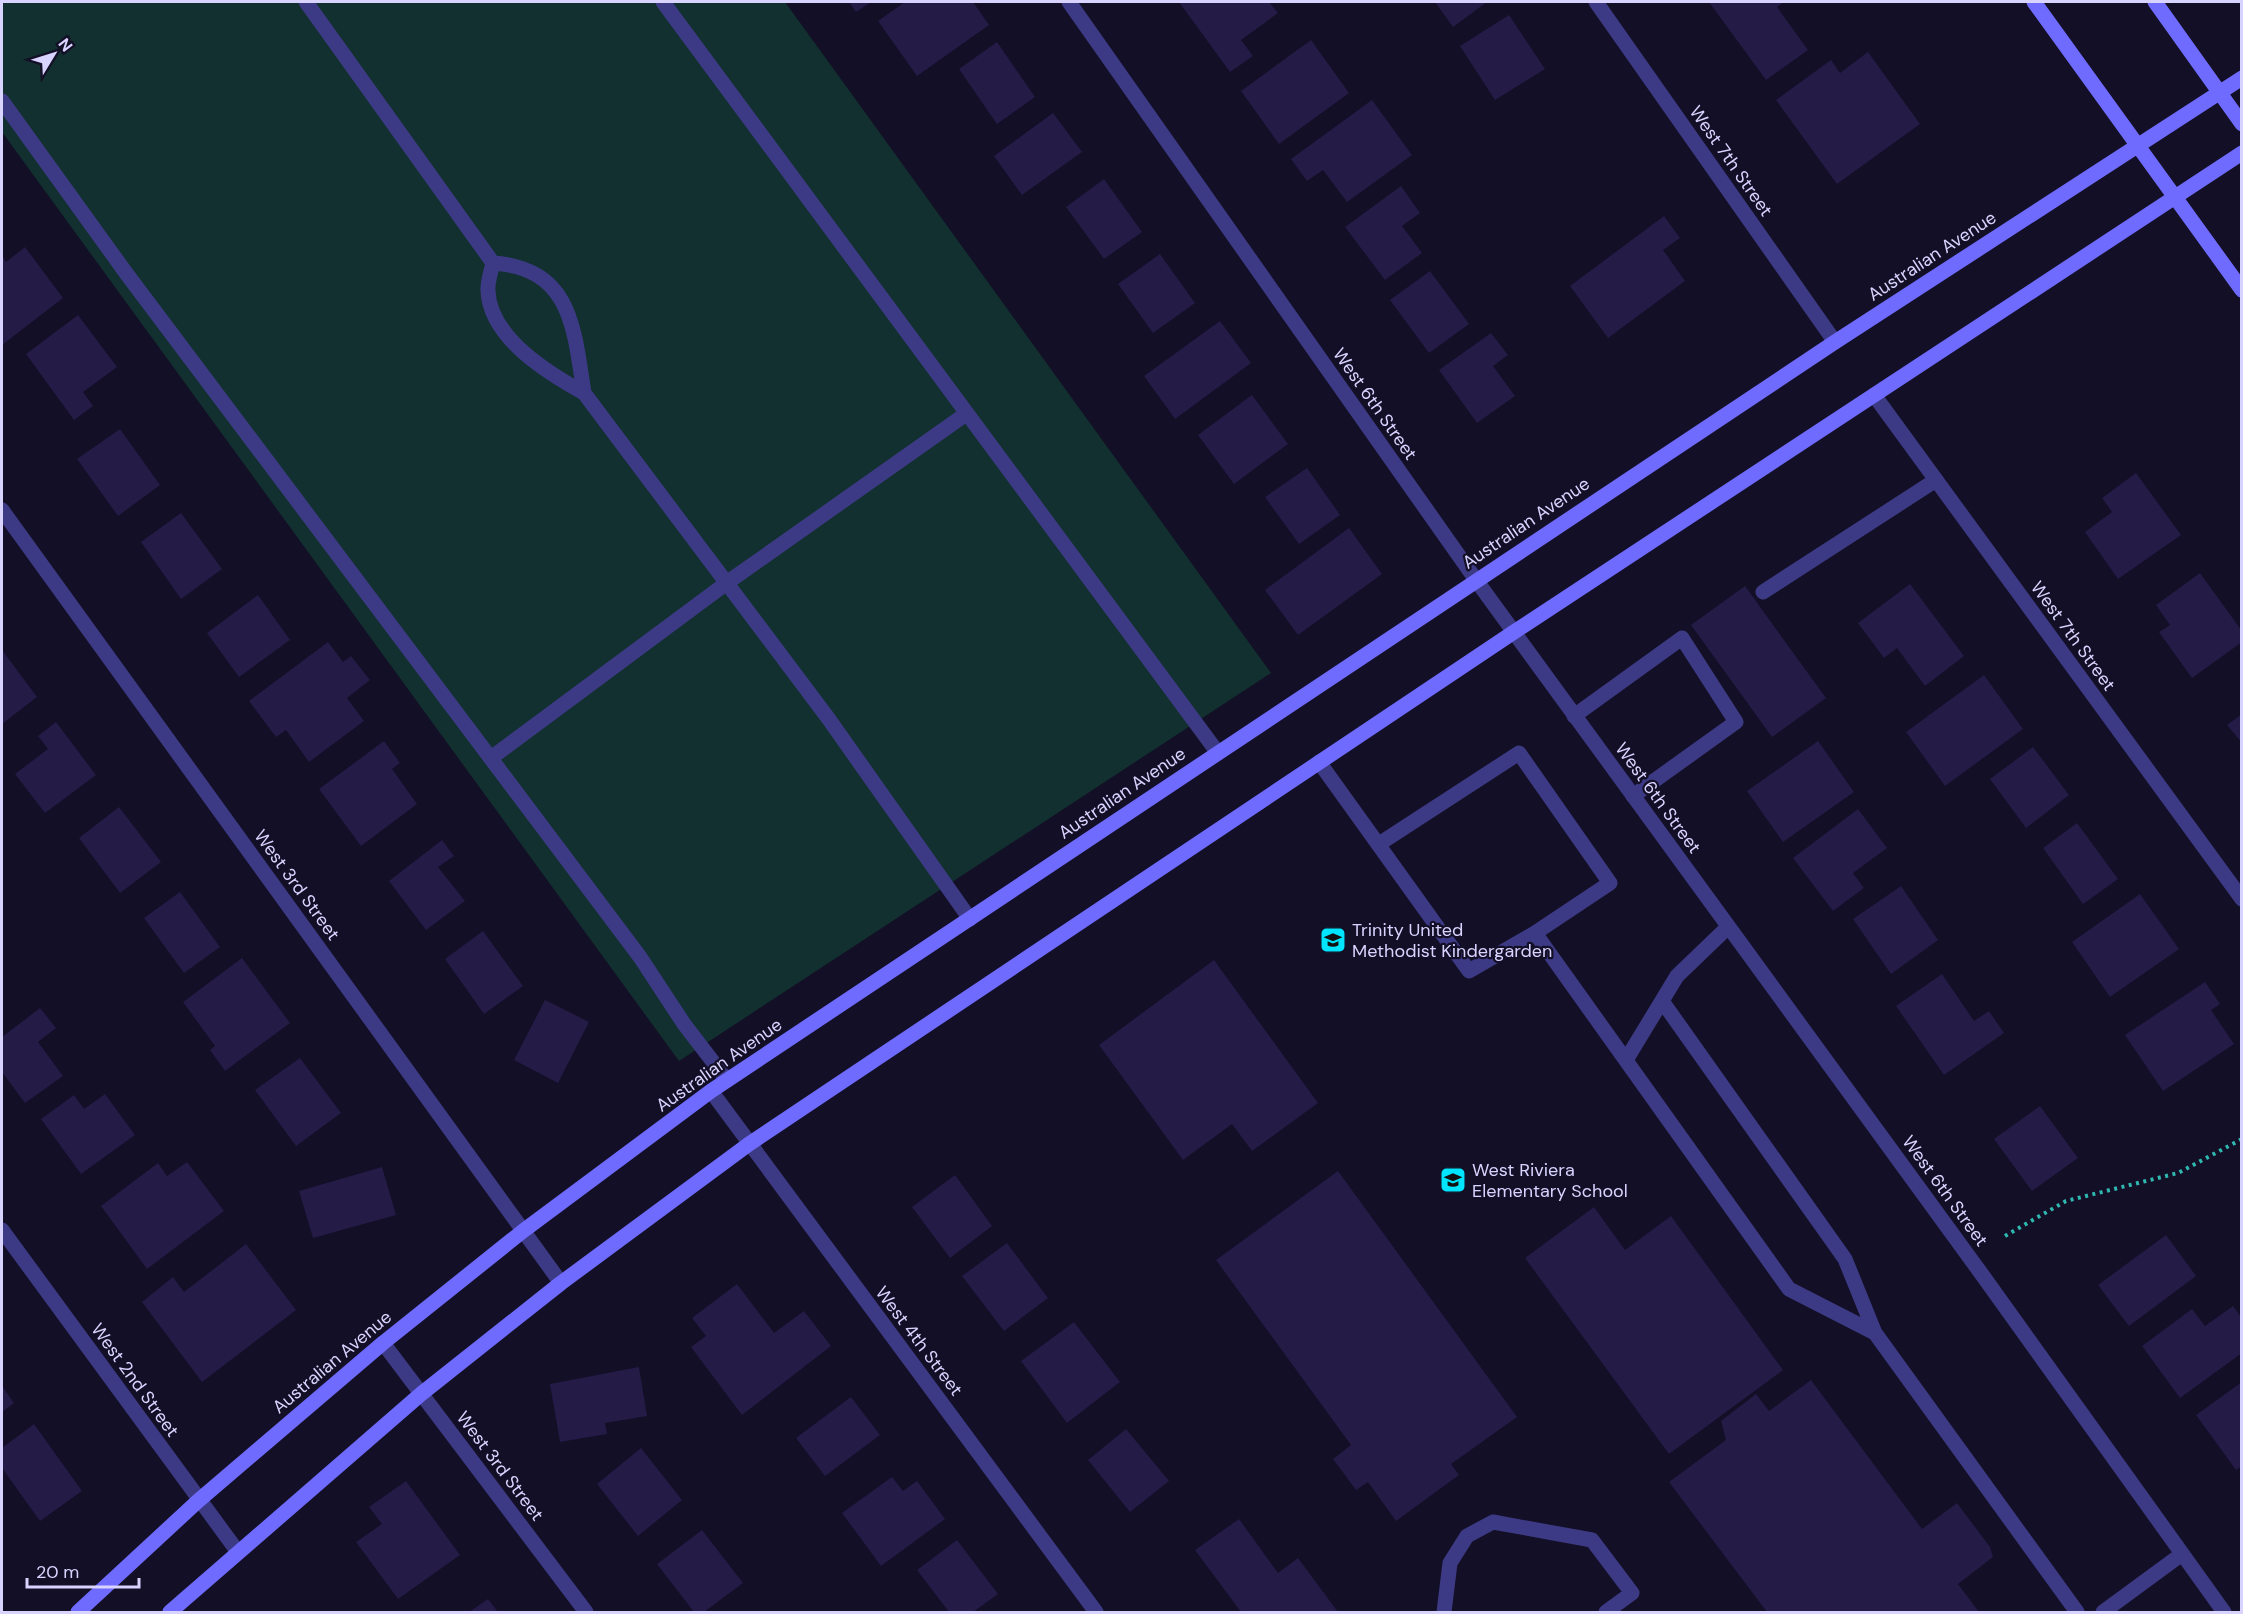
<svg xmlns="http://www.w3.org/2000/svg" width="2243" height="1614" font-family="'DM Sans',sans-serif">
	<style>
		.green { fill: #12302f }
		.building { fill: #241b47 }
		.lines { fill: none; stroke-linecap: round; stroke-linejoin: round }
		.path { stroke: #2fb8b0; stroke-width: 4; stroke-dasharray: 3 4.5; stroke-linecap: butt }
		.service { stroke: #3d3a85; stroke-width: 15 }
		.minor { stroke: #3d3a85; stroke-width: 15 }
		.secondary { stroke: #6f6bff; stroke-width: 15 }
		.labels { text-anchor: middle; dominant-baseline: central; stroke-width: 4.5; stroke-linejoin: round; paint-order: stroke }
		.street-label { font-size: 18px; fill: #d9d4ff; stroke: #130f26 }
		.poi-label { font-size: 18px; fill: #d9d4ff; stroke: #130f26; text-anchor: start }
	</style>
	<rect width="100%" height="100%" fill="#130f26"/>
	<path class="green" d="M2,2H785L1271,673L679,1061L2,132Z"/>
	<path class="building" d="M849,2H871L856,12Z
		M905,2H973L989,25L917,76L878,21Z
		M1179,2H1269L1278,13L1241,40L1253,56L1230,72Z
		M1435,2H1487L1453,27Z
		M1709,2H1784L1777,7L1808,50L1766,80Z
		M1509,15L1545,69L1495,100L1460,46Z
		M1311,40L1349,93L1279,144L1241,91Z
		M997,42L1035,97L997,124L959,69Z
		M1868,52L1920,124L1837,184L1776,100L1831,60L1840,73Z
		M1372,100L1412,155L1347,202L1323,170L1307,181L1291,159Z
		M1053,113L1082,152L1022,195L994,156Z
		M1104,179L1142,232L1104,259L1066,207Z
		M1401,186L1420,213L1402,226L1422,253L1385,280L1345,227Z
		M1664,216L1680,238L1663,250L1685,281L1608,338L1570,286Z
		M25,247L63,298L2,345V255L6,262Z
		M1160,254L1195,303L1153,333L1118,284Z
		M1430,271L1469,324L1429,353L1390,300Z
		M78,315L117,367L83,392L93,406L74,420L26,354Z
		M1220,321L1251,363L1175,419L1144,376Z
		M1491,333L1508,355L1493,366L1515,396L1477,423L1439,370Z
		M1252,395L1288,444L1234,484L1198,435Z
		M120,429L160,485L118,516L77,459Z
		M1307,468L1340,515L1299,544L1265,497Z
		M2136,473L2181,535L2118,579L2085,532L2112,512L2102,498Z
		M181,513L222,569L181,599L141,542Z
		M1349,528L1382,574L1298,635L1265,590Z
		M2200,573L2242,631V642L2192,678L2159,632L2170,625L2156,605Z
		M1910,584L1964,656L1925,686L1897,648L1884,658L1858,623Z
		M1745,586L1826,698L1772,737L1691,625Z
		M258,595L290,640L239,677L207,633Z
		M328,642L343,662L351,656L370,680L347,698L364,721L309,762L286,730L276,737L249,701Z
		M2,650L37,697L2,724Z
		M1984,675L2023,729L1945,786L1906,732Z
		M2242,714V743L2227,725Z
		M56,722L96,775L45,813L15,774L48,749L38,736Z
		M384,741L400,763L392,769L417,804L361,846L319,789Z
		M1818,741L1854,792L1783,842L1747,791Z
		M2033,747L2069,795L2026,828L1990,779Z
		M119,807L161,862L120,893L79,838Z
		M1858,809L1887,848L1853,873L1864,888L1833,911L1793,858Z
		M2077,823L2118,879L2083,904L2043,848Z
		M442,840L454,856L438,867L465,901L426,930L389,881Z
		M1901,886L1938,940L1891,974L1853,919Z
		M180,892L220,947L184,973L144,918Z
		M2140,894L2179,949L2110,997L2072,942Z
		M483,931L523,986L484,1014L445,959Z
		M242,958L290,1023L225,1071L210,1050L215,1046L183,1002Z
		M1214,960L1318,1103L1252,1151L1232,1124L1183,1160L1099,1045Z
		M1942,974L1974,1021L1989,1011L2004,1033L1944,1075L1896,1006Z
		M2205,982L2220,1004L2211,1010L2234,1044L2163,1091L2125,1035Z
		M545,1000L589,1022L558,1083L514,1060Z
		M40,1008L56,1028L38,1042L63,1076L25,1103L2,1072V1037Z
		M300,1058L341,1113L296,1146L255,1090Z
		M105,1094L135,1135L81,1174L41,1119L74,1095L84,1109Z
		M2040,1106L2078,1158L2032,1191L1994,1139Z
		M187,1162L224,1211L147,1269L101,1206L158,1163L167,1176Z
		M382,1167L396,1215L313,1238L299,1191Z
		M1338,1171L1517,1417L1451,1464L1459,1475L1396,1521L1368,1482L1356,1490L1333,1459L1351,1445L1216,1260Z
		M955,1175L992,1226L950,1258L912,1207Z
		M1594,1207L1625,1250L1671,1216L1783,1370L1669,1454L1525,1258Z
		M2166,1235L2196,1276L2129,1326L2098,1285Z
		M1007,1243L1048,1298L1004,1331L962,1276Z
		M246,1244L296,1310L202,1382L142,1302L173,1277L184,1292Z
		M737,1284L774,1333L804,1311L831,1346L742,1415L691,1347L706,1336L692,1318Z
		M2233,1306L2242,1318V1353L2180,1398L2142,1346L2192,1309L2205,1326Z
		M1074,1322L1120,1382L1067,1423L1021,1361Z
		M639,1367L647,1416L605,1423L607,1434L560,1442L550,1384Z
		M1811,1380L1922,1529L1957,1503L1990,1547L1993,1557L1958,1584L1979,1612H1767L1669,1482L1726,1440L1721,1421L1756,1394L1769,1411Z
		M2242,1382V1466L2236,1470L2196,1415Z
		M2,1386L14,1403L2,1412Z
		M851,1397L880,1435L825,1476L796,1438Z
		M34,1424L82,1491L40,1521L2,1468V1448Z
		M1126,1429L1169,1481L1130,1512L1088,1460Z
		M641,1448L682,1500L638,1536L597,1484Z
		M892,1477L903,1491L917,1481L945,1519L881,1566L842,1513Z
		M406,1481L460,1555L398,1599L356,1542L382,1524L369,1507Z
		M1239,1519L1278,1573L1298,1558L1338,1612H1241L1195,1550Z
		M702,1530L743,1583L704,1612H694L657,1564Z
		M957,1540L998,1594L973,1612H949L917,1570Z
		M488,1599L498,1612H469Z"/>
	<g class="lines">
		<path class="path" d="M2005,1236L2066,1201L2178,1173L2242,1139"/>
		<path class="service" d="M306,2L493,263C572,268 574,329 584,393L828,718L970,919
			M663,2L1218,753
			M2,101L126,273L640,957L684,1024L727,1080
			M493,263C491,272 487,283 488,291C490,338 548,373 584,393
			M1763,592L1936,480
			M1574,716L1682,638L1736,722L1633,796
			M491,758L728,582L966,414
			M1319,762L1469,971L1535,933L1610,883L1519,753L1379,844
			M1535,933L1789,1289L1875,1333L2077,1612
			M1662,1001L1845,1259L1875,1333
			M1626,1060L1677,976L1728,927
			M1444,1612L1450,1563L1467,1536L1493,1522L1592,1540L1632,1593L1606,1612
			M2103,1612L2182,1554"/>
		<path class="minor" d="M1069,2L1476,580L1983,1276L2224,1612
			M1596,2L1835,342
			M1874,395L2242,899
			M2,510L561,1283
			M711,1091L1096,1612
			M2,1230L238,1552
			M383,1343L586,1612"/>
		<path class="secondary" d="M2034,2L2242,290
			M2155,2L2242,124
			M78,1612L198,1501L383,1343L523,1231L711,1091L1835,342L2242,78
			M170,1612L421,1394L561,1283L749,1144L1514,632L2242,153"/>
	</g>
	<defs>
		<g id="school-square" transform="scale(1.35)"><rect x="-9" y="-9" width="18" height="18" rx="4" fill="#00e5ff" stroke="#130f26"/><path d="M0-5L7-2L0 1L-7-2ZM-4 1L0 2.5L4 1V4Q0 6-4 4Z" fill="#111"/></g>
	</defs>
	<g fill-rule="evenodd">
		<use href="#school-square" x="1333" y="940"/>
		<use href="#school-square" x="1453" y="1180"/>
	</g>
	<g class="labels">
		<g class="street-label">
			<text transform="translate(1731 161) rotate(55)">West 7th Street</text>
			<text transform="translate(1932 256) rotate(-33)">Australian Avenue</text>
			<text transform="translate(1375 404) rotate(55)">West 6th Street</text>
			<text transform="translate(1526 523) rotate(-34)">Australian Avenue</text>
			<text transform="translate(2073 636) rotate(54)">West 7th Street</text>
			<text transform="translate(1122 793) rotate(-34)">Australian Avenue</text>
			<text transform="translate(1658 798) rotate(54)">West 6th Street</text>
			<text transform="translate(297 885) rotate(54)">West 3rd Street</text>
			<text transform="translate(719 1065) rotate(-35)">Australian Avenue</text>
			<text transform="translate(1945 1191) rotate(54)">West 6th Street</text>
			<text transform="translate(919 1341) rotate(53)">West 4th Street</text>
			<text transform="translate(332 1362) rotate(-40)">Australian Avenue</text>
			<text transform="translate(135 1380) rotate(54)">West 2nd Street</text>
			<text transform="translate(500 1466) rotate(53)">West 3rd Street</text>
		</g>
		<g class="poi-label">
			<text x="1352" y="930">Trinity United<tspan x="1352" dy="21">Methodist Kindergarden</tspan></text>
			<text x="1472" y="1170">West Riviera<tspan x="1472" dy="21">Elementary School</tspan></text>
		</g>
	</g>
	<rect width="2243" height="1614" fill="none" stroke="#d9d4ff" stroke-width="6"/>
	<g transform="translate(54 54) rotate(52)" stroke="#130f26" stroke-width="4.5" paint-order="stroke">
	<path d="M0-4.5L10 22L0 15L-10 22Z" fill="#d9d4ff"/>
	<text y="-9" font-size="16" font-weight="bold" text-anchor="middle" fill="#d9d4ff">N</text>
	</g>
	<path d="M27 1578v9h112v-9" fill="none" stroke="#d9d4ff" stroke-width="3"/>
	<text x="36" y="1578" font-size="18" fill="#d9d4ff" stroke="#130f26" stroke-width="4.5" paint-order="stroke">20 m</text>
</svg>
